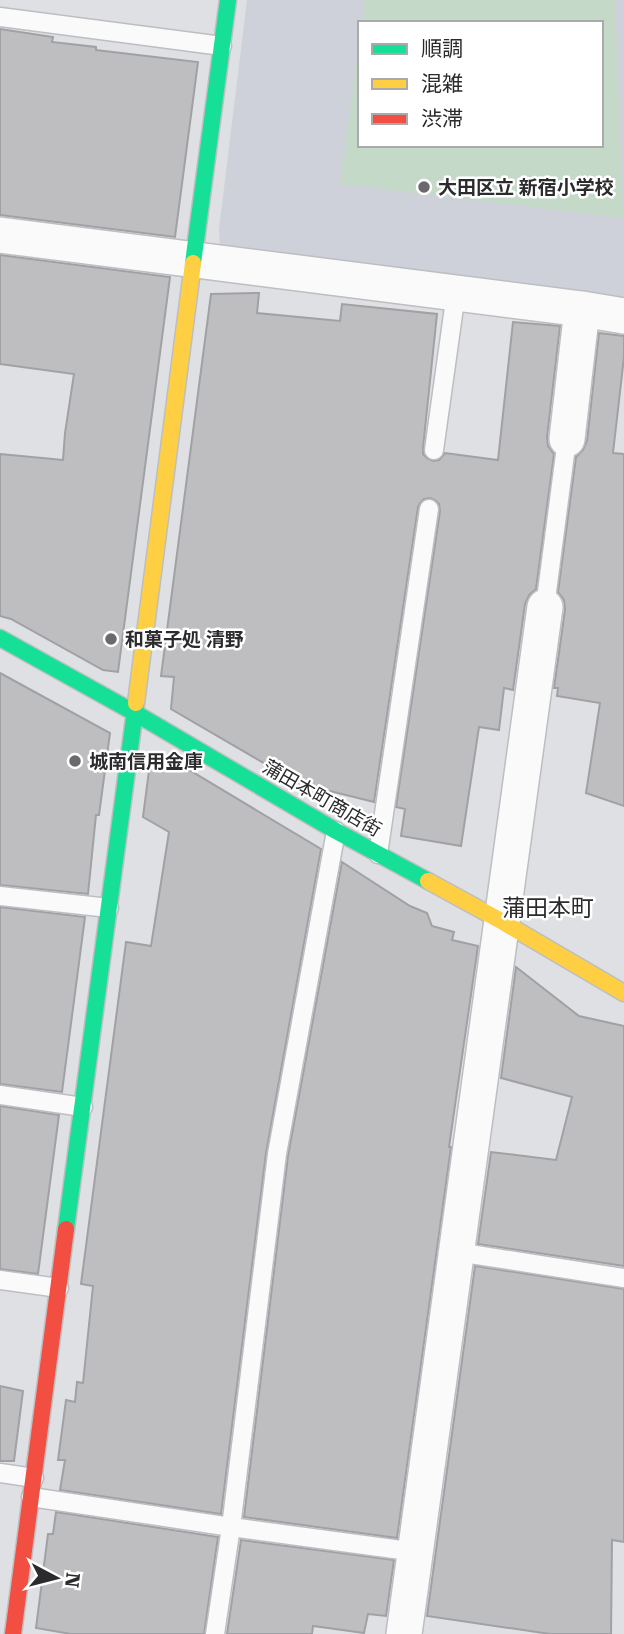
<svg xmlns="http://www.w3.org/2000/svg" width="624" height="1634" font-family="'Roboto Serif','Noto Sans JP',serif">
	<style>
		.built { fill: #ced1d9; fill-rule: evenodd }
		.green { fill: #c4d9c8 }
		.building { fill: #bebec1; stroke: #a0a1a4; stroke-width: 2 }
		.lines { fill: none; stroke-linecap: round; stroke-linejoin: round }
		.lane-casing { stroke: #bdbec1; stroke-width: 21 }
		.street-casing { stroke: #bdbec1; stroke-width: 38 }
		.fast-casing { stroke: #bdbec1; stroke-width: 19 }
		.slow-casing { stroke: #bdbec1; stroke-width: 19 }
		.jam-casing { stroke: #bdbec1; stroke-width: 19 }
		.lane { stroke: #fafafb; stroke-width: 18 }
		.street { stroke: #fafafb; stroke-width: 35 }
		.fast { stroke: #16e098; stroke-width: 16 }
		.slow { stroke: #ffcf43; stroke-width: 16 }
		.jam { stroke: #f24e42; stroke-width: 16 }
		.poi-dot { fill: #6a6a6d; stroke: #fff; stroke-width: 2.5 }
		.labels { text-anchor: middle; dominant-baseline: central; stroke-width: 5; stroke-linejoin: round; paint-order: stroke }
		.poi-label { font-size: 19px; font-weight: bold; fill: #2b2b2d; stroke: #fff; text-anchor: start }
		.street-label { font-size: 19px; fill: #2b2b2d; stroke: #fff }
		.quarter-label { font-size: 23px; fill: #2b2b2d; stroke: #fff }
	</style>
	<rect width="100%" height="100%" fill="#dee0e3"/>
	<path class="built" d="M247,0H624V303L220,250L219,229ZM360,23H601V145H360Z"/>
	<path class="green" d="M365,0H615L623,218L340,184L360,36V145H601V23H362Z"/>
	<path class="building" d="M0,29L53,37L52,42L96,47V50L198,62L175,237L0,215Z
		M0,255L170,277L118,672L103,670L11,619L0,616V454L63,460L65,433L74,374L0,364Z
		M259,293L257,313L340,321L342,304L437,314L423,448V454L427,458L433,461L439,460L445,453L498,460L513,322L560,326L547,437L548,446L554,454L536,589L529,595L525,604L513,690L504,688L499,730L479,727L461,846L401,836L405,809L396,807L440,511L439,504L435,500L430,498L424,499L420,503L418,507L374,802L298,783L171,709L174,677L161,676L211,294Z
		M599,333L624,336V357L613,453L624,454V806L586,793L600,703L557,696L558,688H554L565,610L564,600L558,592L576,457L583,450L587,441Z
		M0,673L110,733L99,815H96L88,894L0,885Z
		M151,755L165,763L166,756L321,849L266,1153L221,1514L60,1490L65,1460H58L66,1400L75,1402L77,1382L83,1383L93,1286L81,1284L126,942L151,946L169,832L143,817Z
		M342,862L410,906L427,913L432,926L454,932L452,940L478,946L449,1147H451L397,1538L244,1517L288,1156Z
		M0,907L85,917L62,1092L0,1084Z
		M516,967L579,1016L624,1026V1266L478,1244L491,1152L556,1160L572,1097L501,1078Z
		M0,1106L59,1115L38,1274L0,1269Z
		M475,1266L624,1289V1542L612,1540L611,1634H550L427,1616Z
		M0,1386L23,1391L14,1461H0Z
		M56,1512L218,1537L204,1634H71L36,1628L48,1534H53Z
		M241,1540L394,1560L386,1616L368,1614L364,1633L313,1626L312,1634H227Z"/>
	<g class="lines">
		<g class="lane-casing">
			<path id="lane" d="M0,17L222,46
				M434,450L456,293
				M545,607L567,439
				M378,854L429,509
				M0,896L109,908
				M0,1095L83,1107
				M457,1252L624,1278
				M0,1280L59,1288
				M0,1473L34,1478
				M31,1497L231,1527L416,1552
				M215,1634L231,1527L277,1154L336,831"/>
		</g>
		<g class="street-casing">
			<path id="street" d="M0,235L582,309L624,316
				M567,439L582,309
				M404,1634L545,607"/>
		</g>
		<g class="fast-casing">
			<path id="fast" d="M193,263L228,0
				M0,638L135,713L336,831L428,881
				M66,1229L136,703"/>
		</g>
		<g class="slow-casing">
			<path id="slow" d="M136,703L193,263
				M428,881L503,922L624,993"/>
		</g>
		<g class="jam-casing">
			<path id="jam" d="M13,1634L66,1229"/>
		</g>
		<use href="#lane" class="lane"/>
		<use href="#street" class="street"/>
		<use href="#fast" class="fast"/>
		<use href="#slow" class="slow"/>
		<use href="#jam" class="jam"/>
	</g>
	<g class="poi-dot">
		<circle cx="424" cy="187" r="7"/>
		<circle cx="111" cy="639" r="7"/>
		<circle cx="75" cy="761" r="7"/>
	</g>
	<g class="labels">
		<g class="poi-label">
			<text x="438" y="187">大田区立 新宿小学校</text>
			<text x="125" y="639">和菓子処 清野</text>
			<text x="89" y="761">城南信用金庫</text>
		</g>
		<g class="street-label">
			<text transform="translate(322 798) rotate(30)">蒲田本町商店街</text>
		</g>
		<g class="quarter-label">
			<text x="548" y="908">蒲田本町</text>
		</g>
	</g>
	<rect x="358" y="21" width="245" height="126" fill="#ffffff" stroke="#aaaaab" stroke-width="2"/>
	<rect x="372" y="44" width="35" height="10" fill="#16e098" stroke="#aaaaab" stroke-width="2"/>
	<text x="421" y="56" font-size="21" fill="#2b2b2d">順調</text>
	<rect x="372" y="79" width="35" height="10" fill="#ffcf43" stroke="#aaaaab" stroke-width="2"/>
	<text x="421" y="91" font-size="21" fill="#2b2b2d">混雑</text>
	<rect x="372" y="114" width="35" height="10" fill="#f24e42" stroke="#aaaaab" stroke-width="2"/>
	<text x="421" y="126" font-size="21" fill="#2b2b2d">渋滞</text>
	<g transform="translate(56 1578) rotate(97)" stroke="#ffffff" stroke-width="5" paint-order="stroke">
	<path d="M0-5L12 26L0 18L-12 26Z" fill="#2b2b2d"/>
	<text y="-10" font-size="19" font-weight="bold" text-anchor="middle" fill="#2b2b2d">N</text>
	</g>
</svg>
